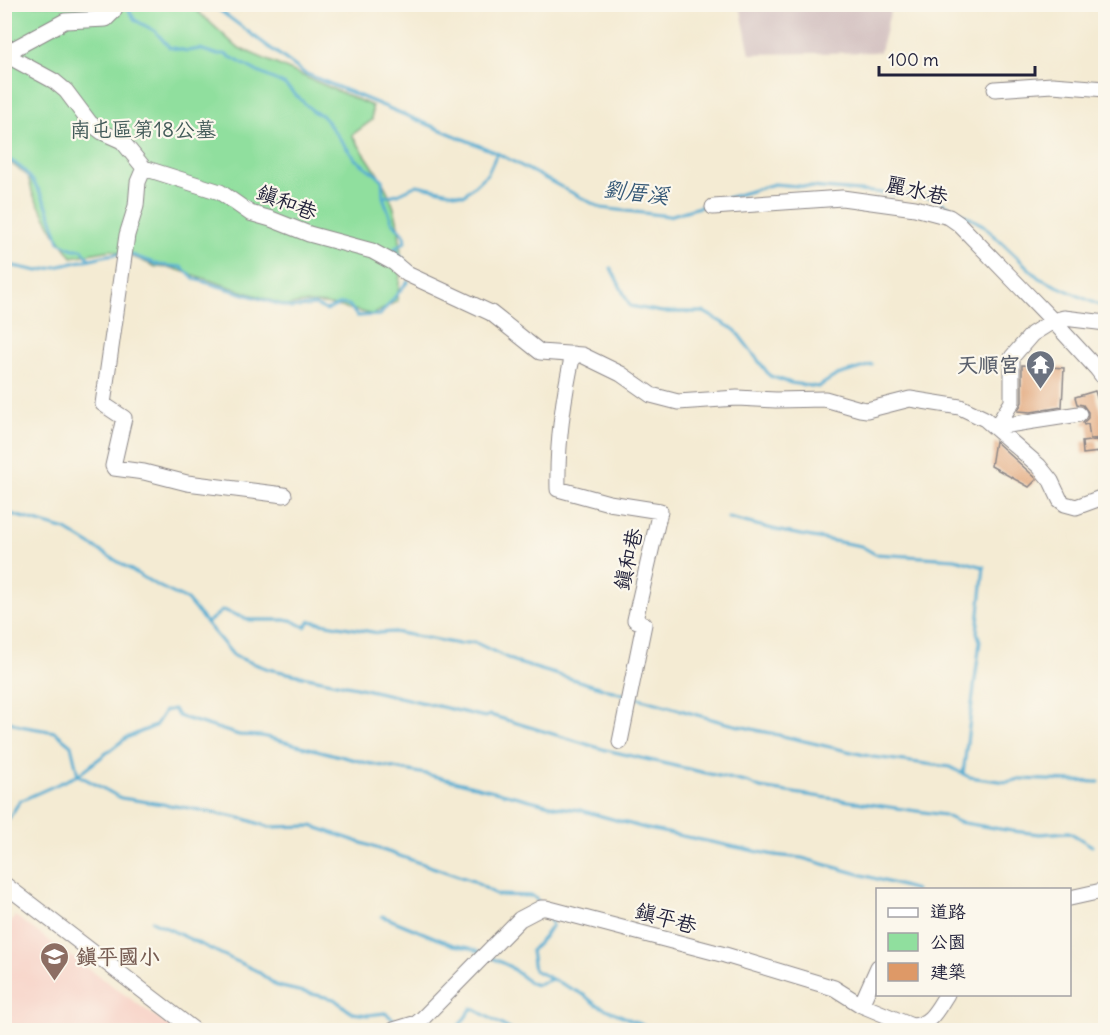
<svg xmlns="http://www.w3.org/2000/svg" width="1110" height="1035" font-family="Delius,'LXGW WenKai TC',sans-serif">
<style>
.built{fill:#f7d1c6}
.industrial{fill:#d2bfbf}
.green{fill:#90df9e;stroke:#59806c;stroke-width:1.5}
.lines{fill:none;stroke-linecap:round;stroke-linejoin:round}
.stream{stroke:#55acd2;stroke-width:3}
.building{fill:#de9967}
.minor-casing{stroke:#8b8687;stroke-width:17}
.minor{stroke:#fff;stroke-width:15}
.labels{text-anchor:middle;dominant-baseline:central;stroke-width:4.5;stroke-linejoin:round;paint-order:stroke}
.park-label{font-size:21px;fill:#435b59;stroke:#fbf7ec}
.street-label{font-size:21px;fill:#22223b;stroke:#fbf7ec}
.worship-label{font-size:21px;font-weight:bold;fill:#5b616d;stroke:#fbf7ec;text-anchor:end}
.education-label{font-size:21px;font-weight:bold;fill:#785e54;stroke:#fbf7ec;text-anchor:start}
.water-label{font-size:22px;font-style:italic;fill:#365977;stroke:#fbf7ec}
</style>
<rect width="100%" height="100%" fill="#fbf7ec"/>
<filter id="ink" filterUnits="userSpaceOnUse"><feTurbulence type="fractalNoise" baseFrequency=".0167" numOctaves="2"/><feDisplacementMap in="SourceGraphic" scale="12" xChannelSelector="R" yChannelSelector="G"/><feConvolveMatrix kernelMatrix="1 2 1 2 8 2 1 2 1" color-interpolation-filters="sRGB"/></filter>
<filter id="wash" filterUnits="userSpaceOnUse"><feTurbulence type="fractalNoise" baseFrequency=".008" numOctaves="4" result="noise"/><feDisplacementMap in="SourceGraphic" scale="24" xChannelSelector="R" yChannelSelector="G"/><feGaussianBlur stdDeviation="1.35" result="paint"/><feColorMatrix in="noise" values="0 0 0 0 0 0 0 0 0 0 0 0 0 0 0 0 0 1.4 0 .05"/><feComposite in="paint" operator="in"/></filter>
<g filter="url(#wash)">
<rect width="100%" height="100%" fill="#f4ebd3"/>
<path class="built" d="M 15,916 L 174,1030 L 5,1030 L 5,932 Z"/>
<path class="industrial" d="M 732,5 L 892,5 L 880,52 L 750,54 L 741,11 Z"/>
<path class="green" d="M 5,5 L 191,5 L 237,47 L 372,106 L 372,120 L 352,135 C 364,154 380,174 389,195 C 404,228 402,266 397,301 L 373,315 C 346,308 316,298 288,306 L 172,268 L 156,267 L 138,259 L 111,250 L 72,257 L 56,235 L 33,195 L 28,176 L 5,159 Z"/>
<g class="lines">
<path class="stream" d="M 123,4 L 128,9 L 135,20 L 155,31 L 169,47 L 187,51 L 200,49 L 215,54 L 225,54 L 258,72 L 284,84 L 314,112 L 322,115 L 355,159 L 382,179 L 383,197 L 398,194 L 417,185 L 464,195 L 488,173 L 497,153
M 211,4 L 304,73 L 497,153 L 601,208 L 669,216 L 709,204
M 4,158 C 36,169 51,212 59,242 L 73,249 L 82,249 L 89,259
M 383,197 L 392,221 L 404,235 L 405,242 L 394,249 L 411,268
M 724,199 L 774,184 L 932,197 L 983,225 L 1039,278 L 1101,306 L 1106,305
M 129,254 L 159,265 L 181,267 L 195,279 L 291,308 L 315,305 L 326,310 L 341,304 L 349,305 L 357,316 L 380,315 L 408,281
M 4,264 L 38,271 L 108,255 L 119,254
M 611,268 L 630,306 L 662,312 L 704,312 L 735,330 L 770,376 L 791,383 L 818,387 L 837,375 L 872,365
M 4,512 L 66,530 L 156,585 L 187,600 L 234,656 L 268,669 L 356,687 L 485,717 L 490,715 L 606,750 L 749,783 L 760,788 L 944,815 L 958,822 L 1012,831 L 1040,834 L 1069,832 L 1092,846
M 728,518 L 785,532 L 861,546 L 875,554 L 955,559 L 984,567 L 977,632 L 980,641 L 963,774
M 207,623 L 223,610 L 249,620 L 291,620 L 305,627 L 310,621 L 378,633 L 394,632 L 459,644 L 474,642 L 518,663 L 626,695
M 635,697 L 722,722 L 873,757 L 950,767 L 969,777 L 1007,782 L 1020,779 L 1099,782
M 4,719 L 20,726 L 55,732 L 71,745 L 78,775 L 121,798 L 189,808 L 245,819 L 269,827 L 312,826 L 473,881 L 497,895 L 533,896 L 541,904
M 4,822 L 9,818 L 20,801 L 78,775 L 126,738 L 155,726 L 165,711 L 174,709 L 178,716 L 239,735 L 262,736 L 367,763 L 426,774 L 558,807 L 580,810 L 648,829 L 774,855 L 802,858 L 916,890
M 548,914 L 552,925 L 544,937 L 531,951 L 534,970 L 584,995 L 595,1004 L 654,1030
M 382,916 L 453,945 L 470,948 L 481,953
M 152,921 L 257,971 L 277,986 L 334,999 L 352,1013 L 368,1015 L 385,1013 L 400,1024
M 490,957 L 509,966 L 529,982 L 536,985 L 552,979
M 456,1030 L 472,1008 L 511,1030
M 690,1030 L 699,1029 L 709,1030"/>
</g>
<g id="blocks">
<path class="building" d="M 1022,365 L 1064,368 L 1062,407 L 1031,412 L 1018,411 L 1022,402 Z
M 1095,391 L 1106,426 L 1106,438 L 1090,439 L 1088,424 L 1084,425 L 1083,423 L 1088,418 L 1088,412 L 1083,405 L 1077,404 L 1075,397 Z
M 1097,440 L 1099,452 L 1083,454 L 1082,442 Z
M 995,441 L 1037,479 L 1029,487 L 991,466 Z"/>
</g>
</g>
<g filter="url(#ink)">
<use href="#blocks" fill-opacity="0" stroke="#8b8687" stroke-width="1.5"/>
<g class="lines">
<defs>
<path id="minor" d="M 8,56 L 54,81 L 66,91 L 90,123 L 102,132 L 122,141 L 144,168 L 220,192 L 250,213 L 271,219 L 309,234 L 372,251 L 394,263 L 407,274 L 491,313 L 540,352 L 582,355 L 621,374 L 651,395 L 678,402 L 737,398 L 776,400 L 825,399 L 860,409 L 867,410 L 910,399 L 960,407 L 985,419 L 1039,466 L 1051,481 L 1060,500 L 1065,504 L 1076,507 L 1106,496
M 4,58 L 17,47 L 65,21 L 106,19 L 113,12 L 117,4
M 995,89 L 1052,85 L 1106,89
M 144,168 L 138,182 L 136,206 L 127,235 L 103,404 L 124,418 L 113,466 L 114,468 L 144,472 L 187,483 L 284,495
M 713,207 L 842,198 L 915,208 L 949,217 L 959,224 L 1053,321 L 1064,318 L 1106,323
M 573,354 C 563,398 557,444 558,489 L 609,503 L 660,511 L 635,620 L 644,624 L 620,742
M 1079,414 L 996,427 L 1012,402 L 1012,357 L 1032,334 L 1053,321 L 1097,369 L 1106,381
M 4,884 L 194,1030
M 1070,898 L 1106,890
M 861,1005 L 878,967
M 394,1030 L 417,1023 L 423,1018 L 520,919 L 541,908 L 546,908 L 725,955 L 834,988 L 861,1005 L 912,1026 C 931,1025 937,1009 947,994"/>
</defs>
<use href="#minor" class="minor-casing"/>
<use href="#minor" class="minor"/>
</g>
</g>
<defs>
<symbol id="temple-pin" viewBox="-11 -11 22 30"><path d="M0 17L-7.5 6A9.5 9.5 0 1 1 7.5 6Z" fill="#6b7280" stroke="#fbf7ec"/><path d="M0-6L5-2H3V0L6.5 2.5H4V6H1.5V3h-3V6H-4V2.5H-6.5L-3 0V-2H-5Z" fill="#fff"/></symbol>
<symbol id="school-pin" viewBox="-11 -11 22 30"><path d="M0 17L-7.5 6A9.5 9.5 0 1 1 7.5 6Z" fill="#8d6e63" stroke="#fbf7ec"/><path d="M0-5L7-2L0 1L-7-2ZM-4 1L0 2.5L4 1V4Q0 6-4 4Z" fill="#fff"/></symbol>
</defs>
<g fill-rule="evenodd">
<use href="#temple-pin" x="1024" y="348" width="33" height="45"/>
<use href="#school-pin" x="38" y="940" width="33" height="45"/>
</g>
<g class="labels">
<g class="park-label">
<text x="143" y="129">南屯區第18公墓</text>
</g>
<g class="street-label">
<text transform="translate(917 190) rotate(13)">麗水巷</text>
<text transform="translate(287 202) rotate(21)">鎮和巷</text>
<text transform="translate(628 559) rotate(-77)">鎮和巷</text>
<text transform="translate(666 918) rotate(15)">鎮平巷</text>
</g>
<g class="worship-label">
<text x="1020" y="364">天順宮</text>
</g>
<g class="education-label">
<text x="76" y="956">鎮平國小</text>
</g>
<g class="water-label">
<text transform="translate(636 192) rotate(7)">劉厝溪</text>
</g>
</g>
<rect width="1110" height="1035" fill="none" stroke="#fbf7ec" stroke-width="24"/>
<rect x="876" y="888" width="195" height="108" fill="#fbf7ec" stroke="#a4a2a5" stroke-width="1.5"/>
<rect x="888" y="908" width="30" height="9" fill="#ffffff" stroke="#a4a2a5" stroke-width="1.5"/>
<text x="930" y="918" font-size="18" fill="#22223b">道路</text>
<rect x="888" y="933" width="30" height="18" fill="#90df9e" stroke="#a4a2a5" stroke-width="1.5"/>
<text x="930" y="948" font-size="18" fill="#22223b">公園</text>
<rect x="888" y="963" width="30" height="18" fill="#de9967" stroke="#a4a2a5" stroke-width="1.5"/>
<text x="930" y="978" font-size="18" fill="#22223b">建築</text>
<path d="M879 66v9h156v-9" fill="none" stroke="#22223b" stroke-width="3"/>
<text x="888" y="66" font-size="18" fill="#22223b" stroke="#fbf7ec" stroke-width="4.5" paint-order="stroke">100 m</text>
</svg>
